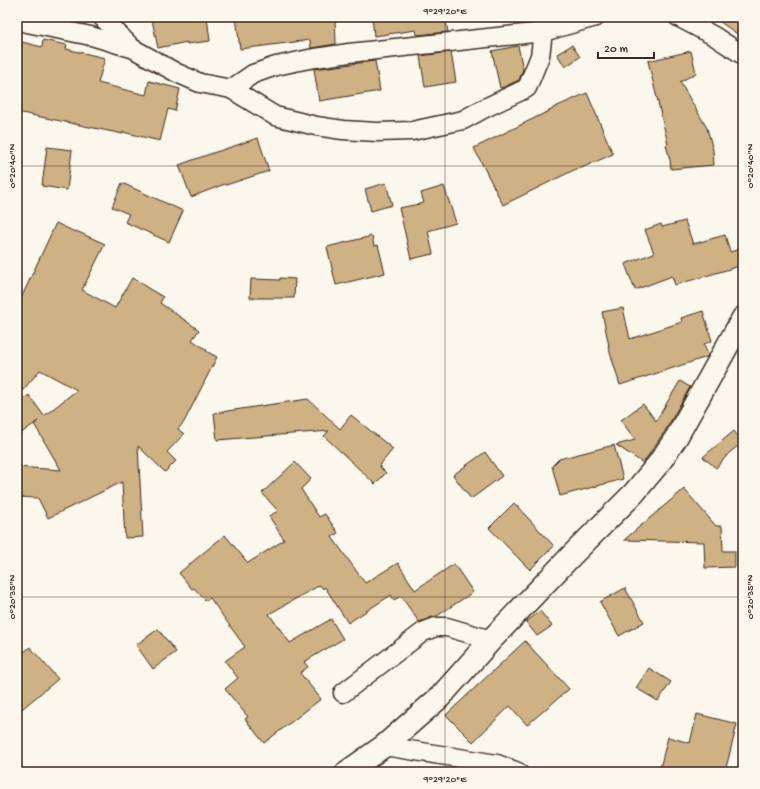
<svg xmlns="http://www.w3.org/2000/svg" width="760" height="789" font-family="'Gochi Hand',sans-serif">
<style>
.building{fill:#cfb284;stroke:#3b2a1e}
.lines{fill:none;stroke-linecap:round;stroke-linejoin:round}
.minor-casing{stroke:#3b2a1e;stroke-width:21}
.tertiary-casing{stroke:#3b2a1e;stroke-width:25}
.minor{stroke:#fbf7ec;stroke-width:18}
.tertiary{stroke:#fbf7ec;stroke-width:22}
.ticks{fill:none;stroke:#3b2a1e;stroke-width:1;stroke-opacity:0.45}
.neatline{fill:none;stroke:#3b2a1e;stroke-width:1.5}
.ticks-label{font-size:10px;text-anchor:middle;fill:#3b2a1e}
</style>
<rect width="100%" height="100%" fill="#fbf7ec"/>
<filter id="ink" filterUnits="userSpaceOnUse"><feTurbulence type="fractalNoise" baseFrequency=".025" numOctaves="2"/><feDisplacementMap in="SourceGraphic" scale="8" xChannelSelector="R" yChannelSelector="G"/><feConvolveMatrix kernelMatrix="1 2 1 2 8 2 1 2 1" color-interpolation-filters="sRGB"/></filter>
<g filter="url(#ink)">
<path class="building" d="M 176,17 L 207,17 L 210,41 L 187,44 L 187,42 L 158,48 L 152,20 Z
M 236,17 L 335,17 L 336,44 L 311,48 L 310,40 L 240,49 Z
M 372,17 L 445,17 L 448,32 L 417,35 L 416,30 L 374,36 Z
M 713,17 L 743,17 L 743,38 Z
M 43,40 L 67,45 L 66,49 L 105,58 L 98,83 L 146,95 L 149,81 L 180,89 L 175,111 L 168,109 L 160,141 L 123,132 L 123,134 L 17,112 L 17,65 L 22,42 L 42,47 Z
M 572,45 L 580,57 L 565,67 L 557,54 Z
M 518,46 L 523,69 L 519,80 L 504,87 L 500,88 L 492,51 Z
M 691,51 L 696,73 L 680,82 L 707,128 L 713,150 L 714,165 L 671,169 L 670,160 L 666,145 L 668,144 L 648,61 Z
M 451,52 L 456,82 L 425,87 L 420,56 Z
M 375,61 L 380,91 L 319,101 L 314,69 Z
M 587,93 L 613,154 L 579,169 L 578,168 L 503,205 L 474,148 L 553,109 L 553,108 Z
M 258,138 L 269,171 L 226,185 L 225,184 L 191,197 L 179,165 L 201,157 Z
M 47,147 L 72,150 L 67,190 L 42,186 Z
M 122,183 L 183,211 L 169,242 L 125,222 L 129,214 L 112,207 Z
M 386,183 L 392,205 L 371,211 L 365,189 Z
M 444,186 L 456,223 L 428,231 L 433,254 L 411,259 L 399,208 L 424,203 L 421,193 Z
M 685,221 L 693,244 L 725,235 L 730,252 L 743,248 L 743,265 L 675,285 L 672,276 L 635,290 L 625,264 L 654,253 L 645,230 L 661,224 L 662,227 Z
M 56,223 L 75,232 L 76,231 L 105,244 L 82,290 L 115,308 L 132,278 L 146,286 L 146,287 L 163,297 L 160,303 L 199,330 L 192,340 L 207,350 L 206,351 L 217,357 L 184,422 L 178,429 L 184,434 L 167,452 L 176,461 L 165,472 L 138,446 L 143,537 L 125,538 L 122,482 L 48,518 L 38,498 L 17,497 L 17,467 L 61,470 L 34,424 L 38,421 L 17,436 L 17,404 L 29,395 L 44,416 L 77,390 L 40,370 L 17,397 L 17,307 Z
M 372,236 L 374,246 L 378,245 L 385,273 L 336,285 L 327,247 Z
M 280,278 L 295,279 L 294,298 L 250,298 L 251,279 L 280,280 Z
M 623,308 L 630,339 L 682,322 L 681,318 L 703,311 L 712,341 L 704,344 L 708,355 L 707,357 L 620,385 L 608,346 L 609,346 L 602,312 Z
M 680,381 L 690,387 L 665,431 L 643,463 L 616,445 L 635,440 L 621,420 L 643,404 L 656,421 Z
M 308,399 L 340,429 L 351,415 L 393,449 L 379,466 L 386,473 L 375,484 L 324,436 L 329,431 L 217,440 L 214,413 Z
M 734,431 L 743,442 L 729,453 L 716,468 L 703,457 Z
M 614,445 L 623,479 L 560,496 L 552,466 L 559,459 Z
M 485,452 L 502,476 L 471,499 L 453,475 Z
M 295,462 L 311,479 L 301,489 L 319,517 L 325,514 L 338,533 L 332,537 L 365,583 L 398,563 L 415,590 L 454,564 L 473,592 L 437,616 L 432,617 L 419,622 L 401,596 L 394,600 L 391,595 L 348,623 L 325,587 L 323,589 L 320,585 L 269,614 L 290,643 L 331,619 L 343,639 L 304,662 L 308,667 L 300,673 L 321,699 L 264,743 L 245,719 L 248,717 L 225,689 L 238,678 L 225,661 L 245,647 L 210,598 L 206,601 L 194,588 L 192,589 L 179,573 L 225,535 L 248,563 L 284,540 L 269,516 L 278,511 L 262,493 Z
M 684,489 L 716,526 L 722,526 L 723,551 L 735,551 L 735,567 L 705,568 L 704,542 L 624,540 Z
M 514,503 L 554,546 L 530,570 L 489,528 Z
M 625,588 L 644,622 L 619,636 L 600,602 Z
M 540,611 L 552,626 L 537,636 L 526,622 Z
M 158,629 L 176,652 L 153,669 L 136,645 Z
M 525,641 L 569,689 L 527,725 L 510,706 L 473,742 L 446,715 Z
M 30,647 L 58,679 L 17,713 L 17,658 Z
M 649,668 L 671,682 L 658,701 L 636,688 Z
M 697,714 L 737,724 L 725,772 L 659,772 L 668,737 L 690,743 Z"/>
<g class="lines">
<defs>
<path id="minor" d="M 102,17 L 132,48 L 177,73 L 200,83 L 231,89 L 275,116 L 316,126 L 343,130 L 377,132 L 412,131 L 463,120 L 485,108 L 527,88 L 540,56 L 543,32
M 678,17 L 714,36 L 743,55
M 17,21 L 91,36 L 131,48
M 231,89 L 253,74 L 276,66 L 309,59 L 349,53 L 543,32 L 596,17
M 343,693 L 423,632 L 436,627 L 447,627 L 491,640
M 384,746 L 497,764 L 518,772"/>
<path id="tertiary" d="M 347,772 L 384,746 L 440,697 L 491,640 L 571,556 L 634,493 L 659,463 L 676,438 L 743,318"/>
</defs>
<use href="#minor" class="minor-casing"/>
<use href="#tertiary" class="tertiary-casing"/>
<use href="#minor" class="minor"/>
<use href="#tertiary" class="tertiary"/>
</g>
</g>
<path class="ticks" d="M 445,17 L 445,772M 17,166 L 743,166M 17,597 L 743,597"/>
<rect width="760" height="789" fill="none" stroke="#fbf7ec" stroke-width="44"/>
<path d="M598 52v6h56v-6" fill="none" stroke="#3b2a1e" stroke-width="2"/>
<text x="604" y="52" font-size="12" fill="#3b2a1e" stroke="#fbf7ec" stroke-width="3" paint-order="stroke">20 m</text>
<rect x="22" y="22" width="716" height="745" class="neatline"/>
<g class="ticks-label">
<text x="445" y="14">9°29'20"E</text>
<text transform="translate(11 166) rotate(-90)" y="4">0°20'40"N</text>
<text transform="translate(749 166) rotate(-90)" y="4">0°20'40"N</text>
<text transform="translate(11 597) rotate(-90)" y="4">0°20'35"N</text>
<text transform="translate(749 597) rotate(-90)" y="4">0°20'35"N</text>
<text x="445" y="782">9°29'20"E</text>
</g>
</svg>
